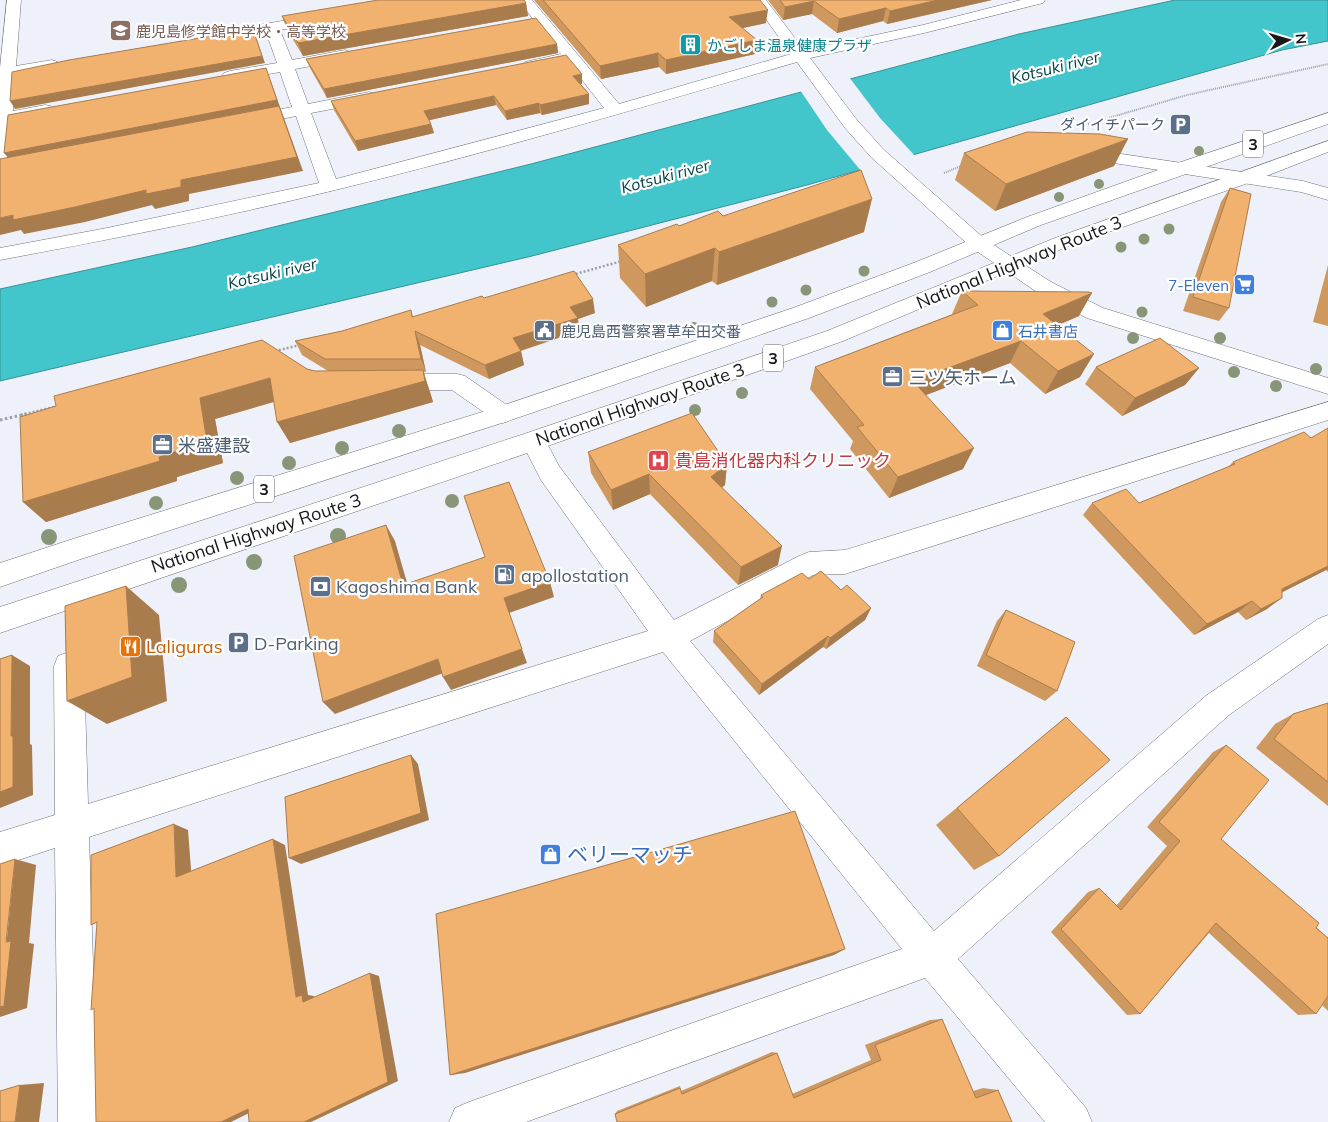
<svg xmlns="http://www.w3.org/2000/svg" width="1328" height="1122" font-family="Mulish,'Noto Sans JP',sans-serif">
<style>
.water{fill:#43c6cb;stroke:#369296}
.pier{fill:#eef1f9}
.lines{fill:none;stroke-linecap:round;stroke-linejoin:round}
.minor-casing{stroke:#6e7177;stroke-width:1}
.highway-casing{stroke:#6e7177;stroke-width:1}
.path-far2{stroke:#9ea0a7;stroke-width:2;stroke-dasharray:1 1;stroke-linecap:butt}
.path-far1{stroke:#9ea0a7;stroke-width:2.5;stroke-dasharray:2 2;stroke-linecap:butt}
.path{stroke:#9ea0a7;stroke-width:3;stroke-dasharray:2.5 2.5;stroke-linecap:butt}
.minor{fill:#fff;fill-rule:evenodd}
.highway{fill:#fff;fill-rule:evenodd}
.tree{fill:#899577}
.wall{fill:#cf985f}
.shaded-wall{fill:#a97c4e}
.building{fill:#f1b16f;stroke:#a97c4e}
.labels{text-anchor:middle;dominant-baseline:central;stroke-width:4.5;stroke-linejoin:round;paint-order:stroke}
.far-education-label{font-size:15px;fill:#785e54;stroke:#fefefe;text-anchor:start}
.far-culture-label{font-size:15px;fill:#0d838f;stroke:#fefefe;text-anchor:start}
.far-service-label{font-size:15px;fill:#4e5e75;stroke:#fefefe;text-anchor:end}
.far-shop-label{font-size:15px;fill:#366cbe;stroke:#fefefe;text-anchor:end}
.far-water-label{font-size:16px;font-style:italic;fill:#064345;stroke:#fefefe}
.shield{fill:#fefefe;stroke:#5c5d5f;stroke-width:1}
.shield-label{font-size:16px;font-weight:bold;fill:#17181b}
.street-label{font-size:18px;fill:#17181b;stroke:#fefefe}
.service-label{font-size:18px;fill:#4e5e75;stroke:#fefefe;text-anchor:start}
.health-label{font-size:18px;fill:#be3a42;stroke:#fefefe;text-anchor:start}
.food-label{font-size:18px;fill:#c56008;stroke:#fefefe;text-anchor:start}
.near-shop-label{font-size:21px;fill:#366cbe;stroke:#fefefe;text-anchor:start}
</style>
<rect width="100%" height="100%" fill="#eef1f9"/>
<path class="water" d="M 1175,0 L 1328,0 L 1328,41 L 1282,50 L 807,185 L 532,256 L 0,381 L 0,289 L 192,247 L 531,164 L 1019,34 Z"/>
<path class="pier" d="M 849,77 L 880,118 L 916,157 L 862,172 L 827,130 L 800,90 Z"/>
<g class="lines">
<defs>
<path id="minor" d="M 7,0 L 21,0 L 16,66 L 52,60 L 58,62 L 60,65 L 58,68 L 52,70 L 15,75 L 13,111 L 45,105 L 51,106 L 53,110 L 51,114 L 12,121 L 9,158 L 6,162 L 0,163 L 0,68 Z
M 518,0 L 532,0 L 619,104 L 791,54 L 752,0 L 766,0 L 804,50 L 923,25 L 1021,0 L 1045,0 L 1043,3 L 924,33 L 810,58 L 857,120 L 883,149 L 986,240 L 1051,282 L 1103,308 L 1328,378 L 1328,394 L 1087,318 L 1037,292 L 972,248 L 871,157 L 845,128 L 797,62 C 643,107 488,153 331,191 C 222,218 111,239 0,260 L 0,248 L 107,228 L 319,183 L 296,116 L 247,126 L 241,125 L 239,121 L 241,117 L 292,107 L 280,72 L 230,81 L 224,79 L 222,76 L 224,73 L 230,71 L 277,63 L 266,32 L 217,40 L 212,39 L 210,36 L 212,33 L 323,14 L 328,15 L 330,18 L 328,21 L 280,30 L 292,60 L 345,50 L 350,52 L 353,55 L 350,58 L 345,60 L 295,69 L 308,104 L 369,92 L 375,94 L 377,97 L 375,100 L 369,102 L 311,113 L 336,179 L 604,108 L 568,62 L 531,70 L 525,68 L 523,65 L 525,62 L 561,54 Z
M 1081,148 L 1303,181 L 1328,188 L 1328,200 L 1301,192 L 1075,157 L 1072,153 L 1075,149 Z
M 388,374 L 457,374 L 465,376 L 511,408 L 515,414 L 511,420 L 503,423 L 495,420 L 452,390 L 388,390 L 380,388 L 376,382 L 380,376 Z
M 1328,402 L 1328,420 L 845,574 L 813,575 L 690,641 L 934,931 L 1207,695 L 1318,619 L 1328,615 L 1328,644 L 1229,715 L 958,959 L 1086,1108 L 1092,1122 L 1045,1122 L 925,978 L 526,1122 L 449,1122 L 455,1108 L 469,1102 L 902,949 L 663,652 L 89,837 L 98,1122 L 58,1122 L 55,848 L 0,866 L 0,832 L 55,815 L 54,666 L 58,656 L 69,652 L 80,656 L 84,666 L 88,804 L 648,631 L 541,480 L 521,441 L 524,434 L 533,432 L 542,434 L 559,466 L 674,620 L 799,556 L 809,552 L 845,550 Z"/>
<path id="highway" d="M 1328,113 L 1328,124 L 1041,225 L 930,272 L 809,318 L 511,420 L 78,560 L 0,587 L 0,563 L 76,538 L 495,408 L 793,308 L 916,262 L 1027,217 L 1172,165 Z
M 1328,141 L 1328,152 L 1251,182 L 1069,246 L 843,341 L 542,448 L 0,633 L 0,607 L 524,434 L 827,331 L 1055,238 Z"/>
</defs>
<use href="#minor" class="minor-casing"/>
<use href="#highway" class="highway-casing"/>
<path class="path-far2" d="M 1088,124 L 1187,95 L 1328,64
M 944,173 L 961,166"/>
<path class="path-far1" d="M 572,275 L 622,261
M 275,351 L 300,345
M 21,415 L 58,406"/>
<path class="path" d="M 0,420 L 26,414"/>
<use href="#minor" class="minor"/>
<use href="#highway" class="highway"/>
</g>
<g class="tree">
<circle cx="1199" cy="151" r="5"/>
<circle cx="1099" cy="184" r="5"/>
<circle cx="1059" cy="197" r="5"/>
<circle cx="1169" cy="229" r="5.5"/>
<circle cx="1144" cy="239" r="5.5"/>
<circle cx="1121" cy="247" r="5.5"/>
<circle cx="864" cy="271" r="5.5"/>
<circle cx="806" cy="290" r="5.5"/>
<circle cx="772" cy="302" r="5.5"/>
<circle cx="1142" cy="312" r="5.5"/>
<circle cx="694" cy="328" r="6"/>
<circle cx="1133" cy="338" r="6"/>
<circle cx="1220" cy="338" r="6"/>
<circle cx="1316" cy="369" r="6"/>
<circle cx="1234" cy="372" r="6"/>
<circle cx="1276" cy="386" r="6"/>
<circle cx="742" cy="393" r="6"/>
<circle cx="695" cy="410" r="6"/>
<circle cx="399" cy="431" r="7"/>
<circle cx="342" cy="448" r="7"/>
<circle cx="289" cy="463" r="7"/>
<circle cx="237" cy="478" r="7"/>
<circle cx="452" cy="501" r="7"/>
<circle cx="156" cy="503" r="7"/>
<circle cx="338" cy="536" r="8"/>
<circle cx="49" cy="537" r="8"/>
<circle cx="254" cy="562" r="8"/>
<circle cx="179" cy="585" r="8"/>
</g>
<path class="wall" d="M 534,0 L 760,0 L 766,23 L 742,28 L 757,40 L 755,54 L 666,74 L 659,67 L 601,79 Z
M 768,0 L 992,0 L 887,24 L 883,21 L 837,33 L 812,14 L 783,20 Z
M 526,3 L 528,16 L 303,56 L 287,30 L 282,16 Z
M 557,44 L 558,53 L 327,98 L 310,68 L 306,59 Z
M 582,74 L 582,84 L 580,84 L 589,94 L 589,104 L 542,115 L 540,113 L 507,120 L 496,105 L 429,120 L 431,124 L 434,133 L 358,151 L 334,110 L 331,101 Z
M 964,153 L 1114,166 L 995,211 L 955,180 Z
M 1230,188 L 1229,308 L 1219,321 L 1183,311 L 1221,202 Z
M 723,216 L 864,232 L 717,285 L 712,281 L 646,307 L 620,278 L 618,245 L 679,226 Z
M 1328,265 L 1328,326 L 1313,322 Z
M 962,291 L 1079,316 L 1057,325 L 1080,377 L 1045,394 L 1010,363 L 926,395 L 963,469 L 889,498 L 850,449 L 853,441 L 810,389 L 815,367 L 953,314 L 952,314 Z
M 484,298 L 595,313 L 578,319 L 579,331 L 521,351 L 524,365 L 489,379 L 420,345 L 426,372 L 423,372 L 430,392 L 433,402 L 290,443 L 274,402 L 215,419 L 223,463 L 177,477 L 177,481 L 46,522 L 23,502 L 307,369 L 315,371 L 328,371 L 302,355 L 295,341 L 342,331 L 411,310 L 413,317 Z
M 1096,367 L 1199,368 L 1185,385 L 1122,416 L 1085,384 Z
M 1328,428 L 1328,572 L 1326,570 L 1282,592 L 1267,609 L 1246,620 L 1238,612 L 1194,635 L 1083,515 L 1092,503 L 1139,503 L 1228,467 L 1233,462 L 1311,438 Z
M 588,452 L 727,464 L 725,485 L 722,487 L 778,565 L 738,585 L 650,494 L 613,510 L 591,473 Z
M 809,579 L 841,590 L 871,608 L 865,620 L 826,649 L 823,647 L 759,695 L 713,642 L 714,631 L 760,599 L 761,595 Z
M 1006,610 L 1057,691 L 1045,701 L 977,666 L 997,621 Z
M 1328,703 L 1328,806 L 1256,748 L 1275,724 L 1293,714 Z
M 1066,717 L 999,856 L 974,870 L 936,825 Z
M 1226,745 L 1221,839 L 1328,938 L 1328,1011 L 1322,1005 L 1316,1014 L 1298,1015 L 1209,933 L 1140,1014 L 1127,1015 L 1051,932 L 1088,892 L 1099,888 L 1116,906 L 1167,846 L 1147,827 L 1213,752 Z
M 942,1019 L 973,1091 L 983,1088 L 998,1090 L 1012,1122 L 615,1114 L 617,1111 L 680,1086 L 681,1091 L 772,1052 L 777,1053 L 792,1094 L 871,1060 L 865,1045 L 930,1020 Z"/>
<path class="shaded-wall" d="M 938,0 L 992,0 L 887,24 L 890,11 Z
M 814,1 L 812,14 L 783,20 L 785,7 Z
M 526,3 L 528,16 L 303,56 L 298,43 Z
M 886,8 L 883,21 L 837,33 L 839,19 Z
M 768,10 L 766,23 L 729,31 L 729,17 Z
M 253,29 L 265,63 L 15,109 L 10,101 Z
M 757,40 L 755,54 L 666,74 L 666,60 Z
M 557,44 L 558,53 L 327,98 L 324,89 Z
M 658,53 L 659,67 L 601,79 L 600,66 Z
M 266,68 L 303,171 L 189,194 L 189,201 L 155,209 L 152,205 L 85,222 L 24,234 L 21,230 L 0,235 L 0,218 L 146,190 L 181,187 L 10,160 L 4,153 Z
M 582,74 L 582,84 L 574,85 L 573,76 Z
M 589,94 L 589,104 L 542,115 L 540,105 Z
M 494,96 L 496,105 L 426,121 L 424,111 Z
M 539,103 L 540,113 L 507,120 L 505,111 Z
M 431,124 L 434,133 L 358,151 L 355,141 Z
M 1128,139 L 1114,166 L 995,211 L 1006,184 Z
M 872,199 L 864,232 L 717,285 L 719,252 Z
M 715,248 L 712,281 L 646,307 L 645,274 Z
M 1092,293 L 1079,316 L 1031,337 L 1043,314 Z
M 593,299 L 595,313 L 578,319 L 579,331 L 516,352 L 513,338 L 570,307 Z
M 415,331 L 420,345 L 426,372 L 421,359 Z
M 1021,341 L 1010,363 L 905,403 L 913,381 Z
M 521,351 L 524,365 L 489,379 L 485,365 Z
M 1094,354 L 1080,377 L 1045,394 L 1058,371 Z
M 1199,368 L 1185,385 L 1122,416 L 1135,398 Z
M 423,370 L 430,392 L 433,402 L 290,443 L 277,422 Z
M 270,378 L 283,399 L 215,419 L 223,463 L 177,477 L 177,481 L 46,522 L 23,502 L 159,457 L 200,398 Z
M 974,448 L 963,469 L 889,498 L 898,477 Z
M 727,464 L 725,485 L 710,498 L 711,477 Z
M 649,474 L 650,494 L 613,510 L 611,490 Z
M 386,525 L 395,541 L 412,600 L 403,585 Z
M 782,546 L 778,565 L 738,585 L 741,567 Z
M 1328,566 L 1328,569 L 1326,570 L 1267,600 L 1282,589 Z
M 550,582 L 554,597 L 509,613 L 527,663 L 451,690 L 443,677 L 504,598 Z
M 126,586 L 159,615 L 167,701 L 107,724 L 67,701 Z
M 1282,598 L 1267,609 L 1246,620 L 1261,609 Z
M 1252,601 L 1238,612 L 1194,635 L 1207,624 Z
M 871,608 L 865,620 L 826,649 L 830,638 Z
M 828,636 L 823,647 L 759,695 L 762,684 Z
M 12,655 L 30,666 L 30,744 L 32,745 L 33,795 L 0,808 L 0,792 L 11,736 Z
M 438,659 L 446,672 L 335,714 L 323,702 Z
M 411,755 L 418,764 L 429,820 L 301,864 L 289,858 Z
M 174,824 L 188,830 L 192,882 L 176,877 Z
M 273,839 L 285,845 L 308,995 L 314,996 L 315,1004 L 303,1002 L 296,997 Z
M 15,859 L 36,865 L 29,943 L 34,944 L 27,1008 L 0,1017 L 0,1007 Z
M 845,949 L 834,955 L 465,1073 L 450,1075 Z
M 370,973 L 379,976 L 398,1081 L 311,1122 L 304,1122 Z
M 44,1083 L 39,1122 L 15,1122 L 20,1085 Z
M 263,1106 L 231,1122 L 221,1122 L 248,1109 Z"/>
<path class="building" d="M 378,0 L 524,0 L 526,3 L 298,43 L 282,16 Z
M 543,0 L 760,0 L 768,10 L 729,17 L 757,40 L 666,60 L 658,53 L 600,66 Z
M 780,0 L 938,0 L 890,11 L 886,8 L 839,19 L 814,1 L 785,7 Z
M 536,18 L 557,44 L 324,89 L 306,59 Z
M 253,29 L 262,56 L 10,101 L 12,72 L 69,60 Z
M 566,55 L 582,74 L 573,76 L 589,94 L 540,105 L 539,103 L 505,111 L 494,96 L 424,111 L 431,124 L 355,141 L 331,101 Z
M 266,68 L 277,100 L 4,153 L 8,115 Z
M 279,106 L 297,157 L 181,180 L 181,187 L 146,194 L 146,190 L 75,207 L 13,220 L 13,215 L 0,218 L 0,159 Z
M 1027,132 L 1100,134 L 1128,139 L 1006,184 L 964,153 Z
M 861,170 L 872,199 L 719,252 L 715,248 L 645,274 L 618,245 L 677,224 L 679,226 L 718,211 L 723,216 Z
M 1230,188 L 1251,194 L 1229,308 L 1193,297 Z
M 574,271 L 593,299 L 570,307 L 578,318 L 513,338 L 521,351 L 485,365 L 415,331 L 421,359 L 325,359 L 295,341 L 342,331 L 411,310 L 412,317 L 482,296 L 484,298 Z
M 962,291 L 1089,292 L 1092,293 L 1043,314 L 1094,354 L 1058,371 L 1021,341 L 913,381 L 974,448 L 898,477 L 857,427 L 864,425 L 815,367 L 978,305 Z
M 1160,338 L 1199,368 L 1135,398 L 1096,367 Z
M 262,340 L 307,369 L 315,371 L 423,370 L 425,381 L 277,422 L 270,378 L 200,398 L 207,442 L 159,457 L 160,461 L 23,502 L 20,417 L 56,406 L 54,396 Z
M 692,413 L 727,464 L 711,477 L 782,546 L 741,567 L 649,474 L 611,490 L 588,452 Z
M 1328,428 L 1328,566 L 1282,589 L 1282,598 L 1261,609 L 1252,601 L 1207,624 L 1092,503 L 1126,489 L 1139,503 L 1235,464 L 1233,462 L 1304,432 L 1311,438 Z
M 509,482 L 550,582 L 504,598 L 522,649 L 443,677 L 438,659 L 323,702 L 294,556 L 386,525 L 403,585 L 485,557 L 464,496 Z
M 821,571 L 841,590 L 847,585 L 871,608 L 830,638 L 828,636 L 762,684 L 714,631 L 763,597 L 761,595 L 802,573 L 809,579 Z
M 126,586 L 132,677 L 67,701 L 65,606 Z
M 1006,610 L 1075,642 L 1057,691 L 986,655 Z
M 12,655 L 11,736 L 13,736 L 13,787 L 0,792 L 0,659 Z
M 1328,703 L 1328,782 L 1274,739 L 1293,714 Z
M 1066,717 L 1110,760 L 999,856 L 957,808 Z
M 1226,745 L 1269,780 L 1221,839 L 1319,923 L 1316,928 L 1328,938 L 1328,996 L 1316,1014 L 1216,923 L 1140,1014 L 1061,929 L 1099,888 L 1121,910 L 1180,841 L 1159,822 Z
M 411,755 L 421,813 L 289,858 L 285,797 Z
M 795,811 L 845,949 L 450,1075 L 436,914 Z
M 174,824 L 176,877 L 273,839 L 296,997 L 302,995 L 303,1002 L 370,973 L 388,1082 L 304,1122 L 249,1122 L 248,1109 L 221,1122 L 96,1122 L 94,1008 L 91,1010 L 97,922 L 91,925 L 91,855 Z
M 15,859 L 6,942 L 11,941 L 4,1006 L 0,1007 L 0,864 Z
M 942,1019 L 976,1098 L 998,1090 L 1012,1122 L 617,1122 L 615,1114 L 680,1088 L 682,1094 L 777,1053 L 794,1098 L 881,1060 L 875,1045 Z
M 20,1085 L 15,1122 L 0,1122 L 0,1091 Z"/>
<defs>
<symbol id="school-square" viewBox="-11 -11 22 22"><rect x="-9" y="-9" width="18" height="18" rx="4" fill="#8d6e63" stroke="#fefefe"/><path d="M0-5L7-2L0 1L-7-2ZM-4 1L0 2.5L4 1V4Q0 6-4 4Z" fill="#fff"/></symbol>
<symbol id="building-square" viewBox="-11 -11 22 22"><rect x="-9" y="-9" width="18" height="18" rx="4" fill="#0f9aa8" stroke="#fefefe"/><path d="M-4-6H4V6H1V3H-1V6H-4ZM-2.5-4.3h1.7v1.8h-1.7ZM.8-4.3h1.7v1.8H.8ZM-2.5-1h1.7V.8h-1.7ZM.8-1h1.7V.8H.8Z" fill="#fff"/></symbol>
<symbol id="parking-square" viewBox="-11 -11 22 22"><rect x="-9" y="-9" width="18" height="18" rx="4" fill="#5c6f8a" stroke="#fefefe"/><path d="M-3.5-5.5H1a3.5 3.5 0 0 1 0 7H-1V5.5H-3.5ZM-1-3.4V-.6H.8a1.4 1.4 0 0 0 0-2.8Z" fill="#fff"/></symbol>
<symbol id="supermarket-square" viewBox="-11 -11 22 22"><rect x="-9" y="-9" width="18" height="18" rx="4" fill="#3f7fe0" stroke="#fefefe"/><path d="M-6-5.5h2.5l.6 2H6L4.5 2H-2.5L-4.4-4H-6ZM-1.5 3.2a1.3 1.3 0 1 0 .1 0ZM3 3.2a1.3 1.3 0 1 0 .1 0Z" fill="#fff"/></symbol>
<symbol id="civic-square" viewBox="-11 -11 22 22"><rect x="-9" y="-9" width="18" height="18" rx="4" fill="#5c6f8a" stroke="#fefefe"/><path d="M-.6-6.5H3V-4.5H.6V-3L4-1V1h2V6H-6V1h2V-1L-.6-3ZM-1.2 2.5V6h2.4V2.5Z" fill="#fff"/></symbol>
<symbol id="shop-square" viewBox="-11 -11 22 22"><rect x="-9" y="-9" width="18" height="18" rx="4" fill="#3f7fe0" stroke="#fefefe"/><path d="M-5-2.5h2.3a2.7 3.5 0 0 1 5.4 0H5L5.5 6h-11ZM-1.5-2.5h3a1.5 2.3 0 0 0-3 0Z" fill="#fff"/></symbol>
<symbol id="office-square" viewBox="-11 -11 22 22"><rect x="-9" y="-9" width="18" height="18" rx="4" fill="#5c6f8a" stroke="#fefefe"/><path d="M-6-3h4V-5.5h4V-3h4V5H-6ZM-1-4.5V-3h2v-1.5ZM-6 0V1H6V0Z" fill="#fff"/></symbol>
<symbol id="hospital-square" viewBox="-11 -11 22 22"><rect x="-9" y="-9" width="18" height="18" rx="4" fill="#e0444e" stroke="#fefefe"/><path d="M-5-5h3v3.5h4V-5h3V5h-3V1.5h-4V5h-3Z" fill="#fff"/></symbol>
<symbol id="fuel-square" viewBox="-11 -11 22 22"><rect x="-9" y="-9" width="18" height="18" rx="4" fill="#5c6f8a" stroke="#fefefe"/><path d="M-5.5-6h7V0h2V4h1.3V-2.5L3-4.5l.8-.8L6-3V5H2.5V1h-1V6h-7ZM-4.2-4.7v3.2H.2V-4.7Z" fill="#fff"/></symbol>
<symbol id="bank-square" viewBox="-11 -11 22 22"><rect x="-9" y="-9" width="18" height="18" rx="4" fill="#5c6f8a" stroke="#fefefe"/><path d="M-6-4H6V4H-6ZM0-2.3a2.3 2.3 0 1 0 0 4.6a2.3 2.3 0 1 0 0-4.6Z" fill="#fff"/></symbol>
<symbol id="restaurant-square" viewBox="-11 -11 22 22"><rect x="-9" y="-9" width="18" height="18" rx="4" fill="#e8710a" stroke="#fefefe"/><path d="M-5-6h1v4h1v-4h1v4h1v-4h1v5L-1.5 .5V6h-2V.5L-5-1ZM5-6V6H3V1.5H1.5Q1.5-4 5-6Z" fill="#fff"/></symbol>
</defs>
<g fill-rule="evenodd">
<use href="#school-square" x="108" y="18" width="25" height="25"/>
<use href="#building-square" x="678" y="32" width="25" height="25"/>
<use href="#parking-square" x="1168" y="112" width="25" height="25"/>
<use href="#supermarket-square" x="1232" y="272" width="25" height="25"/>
<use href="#civic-square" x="532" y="318" width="25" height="25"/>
<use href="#shop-square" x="990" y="318" width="25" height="25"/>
<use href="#office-square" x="880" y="364" width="25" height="25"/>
<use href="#office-square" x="150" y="432" width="25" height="25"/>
<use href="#hospital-square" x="646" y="448" width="25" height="25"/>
<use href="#fuel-square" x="492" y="562" width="25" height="25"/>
<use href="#bank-square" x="308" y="574" width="25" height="25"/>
<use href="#parking-square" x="226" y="630" width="25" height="25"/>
<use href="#restaurant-square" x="118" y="634" width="25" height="25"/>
<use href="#shop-square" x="538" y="842" width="25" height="25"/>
</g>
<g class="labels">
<g class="far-education-label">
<text x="136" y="31">鹿児島修学館中学校・高等学校</text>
</g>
<g class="far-culture-label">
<text x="707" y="45">かごしま温泉健康プラザ</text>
</g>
<g class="far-service-label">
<text x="1165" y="124">ダイイチパーク</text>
<text x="561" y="331" text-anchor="start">鹿児島西警察署草牟田交番</text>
</g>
<g class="far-shop-label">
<text x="1229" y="285">7-Eleven</text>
<text x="1018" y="331" text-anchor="start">石井書店</text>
</g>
<g class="far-water-label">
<text transform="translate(1055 67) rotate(-14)">Kotsuki river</text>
<text transform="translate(665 176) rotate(-15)">Kotsuki river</text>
<text transform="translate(272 273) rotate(-13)">Kotsuki river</text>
</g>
<g class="shield">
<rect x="1243" y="130.5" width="20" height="27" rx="4"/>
<rect x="763" y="344.5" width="20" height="27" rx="4"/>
<rect x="254" y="475.5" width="20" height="27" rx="4"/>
</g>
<g class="shield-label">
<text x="1253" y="144">3</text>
<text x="773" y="358">3</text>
<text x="264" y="489">3</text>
</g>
<g class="street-label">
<text transform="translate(1019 262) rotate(-22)">National Highway Route 3</text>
<text transform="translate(640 404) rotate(-19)">National Highway Route 3</text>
<text transform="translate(256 533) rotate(-18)">National Highway Route 3</text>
</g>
<g class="service-label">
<text x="909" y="377">三ツ矢ホーム</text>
<text x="178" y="445">米盛建設</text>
<text x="521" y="575">apollostation</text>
<text x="336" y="586">Kagoshima Bank</text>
<text x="254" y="643">D-Parking</text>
</g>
<g class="health-label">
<text x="675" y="460">貴島消化器内科クリニック</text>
</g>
<g class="food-label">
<text x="146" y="646">Laliguras</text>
</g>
<g class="near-shop-label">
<text x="567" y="854">ベリーマッチ</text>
</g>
</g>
<g transform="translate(1288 40) rotate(85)" stroke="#fefefe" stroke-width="4" paint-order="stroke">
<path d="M0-4L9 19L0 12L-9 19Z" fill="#17181b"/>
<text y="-8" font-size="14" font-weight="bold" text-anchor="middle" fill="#17181b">N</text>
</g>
</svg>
